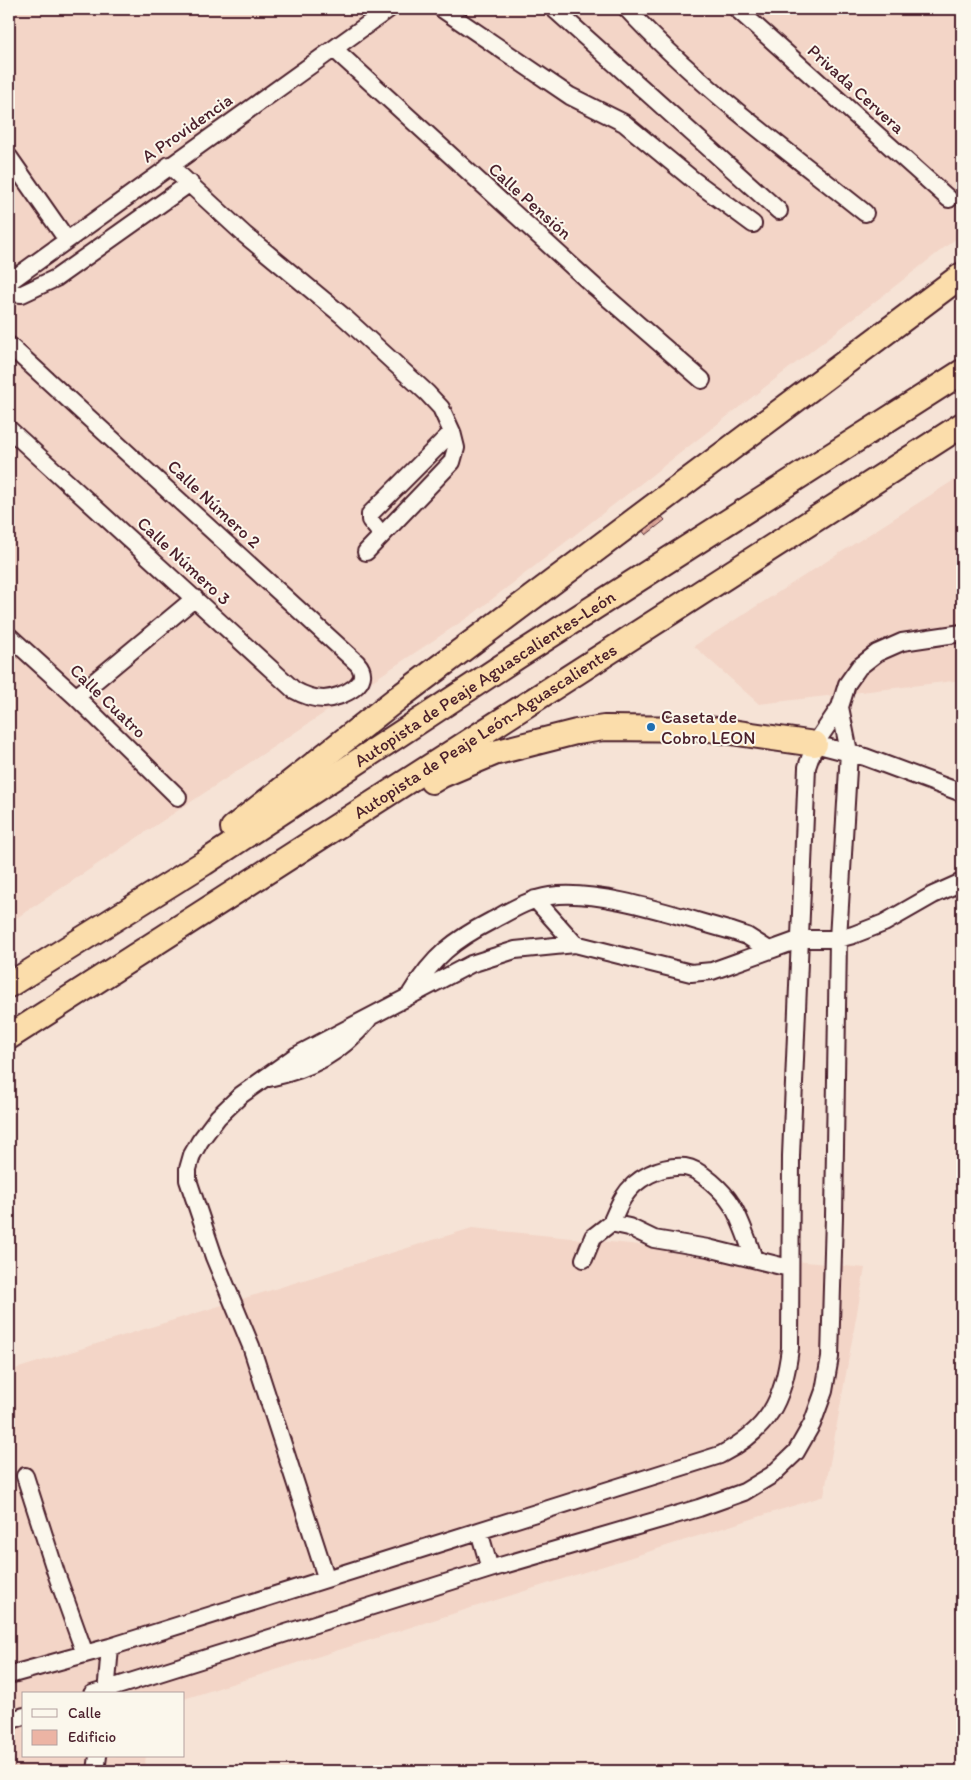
<svg xmlns="http://www.w3.org/2000/svg" width="971" height="1780" font-family="Itim,sans-serif">
<style>
.built{fill:#f3d5c7}
.building{fill:url(#building-cross-hatch);stroke:#4a1f2b}
.lines{fill:none;stroke-linecap:round;stroke-linejoin:round}
.minor-casing{stroke:#4a1f2b;stroke-width:20}
.highway-casing{stroke:#4a1f2b;stroke-width:28}
.minor{stroke:#fbf7ec;stroke-width:16}
.highway{stroke:#fbddab;stroke-width:24}
.poi-dot{fill:#1f6fb2;stroke:#fbf7ec;stroke-width:2}
.labels{text-anchor:middle;dominant-baseline:central;stroke-width:4;stroke-linejoin:round;paint-order:stroke}
.street-label{font-size:18px;fill:#4a1f2b;stroke:#fbf7ec}
.poi-label{font-size:18px;fill:#4a1f2b;stroke:#fbf7ec;text-anchor:start}
</style>
<defs>
<pattern id="building-cross-hatch" width="8" height="8" patternUnits="userSpaceOnUse" patternTransform="scale(1.25)"><rect width="8" height="8" fill="#ecb4a4"/><path d="M0 0l8 8M0 8l8-8" fill="none" stroke="#cc9a8d"/></pattern>
</defs>
<rect width="100%" height="100%" fill="#f6e3d6"/>
<filter id="ink" filterUnits="userSpaceOnUse"><feTurbulence type="fractalNoise" baseFrequency=".02" numOctaves="2"/><feDisplacementMap in="SourceGraphic" scale="10" xChannelSelector="R" yChannelSelector="G"/><feConvolveMatrix kernelMatrix="1 2 1 2 8 2 1 2 1" color-interpolation-filters="sRGB"/></filter>
<g filter="url(#ink)">
<path class="built" d="M 9,9 L 962,9 L 962,234 L 473,614 L 9,923 Z
M 962,475 L 962,680 L 759,704 L 694,646 Z
M 472,1228 L 865,1268 L 824,1496 L 184,1699 L 184,1694 L 24,1694 L 24,1756 L 146,1756 L 144,1771 L 9,1771 L 9,1371 Z"/>
<path class="building" d="M 648,501 L 665,520 L 646,535 L 630,516 Z"/>
<g class="lines">
<defs>
<path id="minor" d="M 442,9 L 570,96 L 624,123 L 692,179 L 753,224
M 554,9 L 779,211
M 627,9 C 698,86 784,148 865,213
M 737,9 L 949,199
M 334,49 L 595,287 L 702,380
M 9,157 L 67,240
M 169,165 L 245,235 L 343,316 L 427,393 L 441,408 L 452,432 L 456,448 L 452,462 L 366,552
M 9,282 L 389,9
M 9,293 L 22,294 L 56,278 L 190,183
M 9,345 L 357,663 C 375,683 341,698 324,699 C 313,699 303,695 294,690 L 9,429
M 382,535 L 370,520 L 370,514 L 452,432
M 9,636 L 76,697 L 178,797
M 76,697 L 195,598
M 815,744 L 865,757 L 962,793
M 535,899 L 575,944
M 411,993 C 433,957 454,940 491,921 C 510,911 529,899 550,896 C 599,888 683,918 732,931 L 747,936 L 769,950
M 269,1078 C 311,1069 340,1054 368,1020
M 611,1223 C 615,1215 618,1206 623,1198 C 635,1178 661,1165 685,1167 C 701,1169 724,1192 732,1205 C 742,1222 748,1241 754,1259
M 584,1259 L 593,1237 L 611,1223 L 629,1227 L 654,1239 L 708,1248 L 789,1268
M 25,1476 L 56,1573 L 85,1654
M 479,1531 L 490,1569
M 326,1577 L 251,1346 L 214,1257 L 188,1180 L 188,1169 L 192,1155 L 200,1141 L 218,1117 L 241,1095 L 297,1055 L 471,964 L 515,950 L 575,944 L 691,973 L 712,971 L 801,939 L 838,939 L 853,935 L 884,923 L 933,895 L 962,882
M 9,1675 L 110,1647 L 720,1455 C 768,1430 784,1401 790,1348 L 791,1156 L 807,767 L 815,744 L 840,707 L 847,684 L 859,667 L 877,653 L 902,642 L 962,633
M 92,1694 L 490,1569 L 699,1508 L 744,1492 L 772,1475 L 796,1452 L 812,1424 L 824,1391 L 830,1357 L 834,1217 L 838,939 L 849,752 L 840,707
M 106,1694 L 110,1647
M 9,1721 L 24,1716
M 96,1771 L 98,1756"/>
<g id="highway">
<path d="M 432,781 L 442,775 L 494,753 L 576,732 L 604,728 L 710,729 L 815,744"/>
<path d="M 233,828 L 398,698 L 962,275"/>
<path id="s1" d="M 9,985 L 204,863 L 518,656 L 962,372"/>
<path id="s2" d="M 9,1037 L 962,425"/>
</g>
</defs>
<use href="#minor" class="minor-casing"/>
<use href="#highway" class="highway-casing"/>
<use href="#minor" class="minor"/>
<use href="#highway" class="highway"/>
</g>
</g>
<circle class="poi-dot" cx="651" cy="727" r="5"/>
<g class="labels">
<g class="street-label">
<text transform="translate(856 89) rotate(42)">Privada Cervera</text>
<text transform="translate(187 128) rotate(-35)">A Providencia</text>
<text transform="translate(530 201) rotate(42)">Calle Pensión</text>
<text transform="translate(214 504) rotate(43)">Calle Número 2</text>
<text transform="translate(184 561) rotate(43)">Calle Número 3</text>
<text stroke="none"><textPath href="#s1" startOffset="566">Autopista de Peaje Aguascalientes-León</textPath></text>
<text transform="translate(108 701) rotate(44)">Calle Cuatro</text>
<text stroke="none"><textPath href="#s2" startOffset="566">Autopista de Peaje León-Aguascalientes</textPath></text>
</g>
<g class="poi-label">
<text x="661" y="717">Caseta de<tspan x="661" dy="21">Cobro LEON</tspan></text>
</g>
</g>
<rect width="971" height="1780" fill="none" stroke="#fbf7ec" stroke-width="30"/>
<rect x="15" y="15" width="941" height="1750" fill="none" stroke="#4a1f2b" stroke-width="2" filter="url(#ink)"/>
<rect x="22" y="1692" width="162" height="65" fill="#fbf7ec" stroke="#b4a19f"/>
<rect x="32" y="1709" width="25" height="8" fill="#fbf7ec" stroke="#b4a19f"/>
<text x="68" y="1718" font-size="15" fill="#4a1f2b">Calle</text>
<rect x="32" y="1730" width="25" height="15" fill="#ecb4a4" stroke="#b4a19f"/>
<text x="68" y="1742" font-size="15" fill="#4a1f2b">Edificio</text>
</svg>
